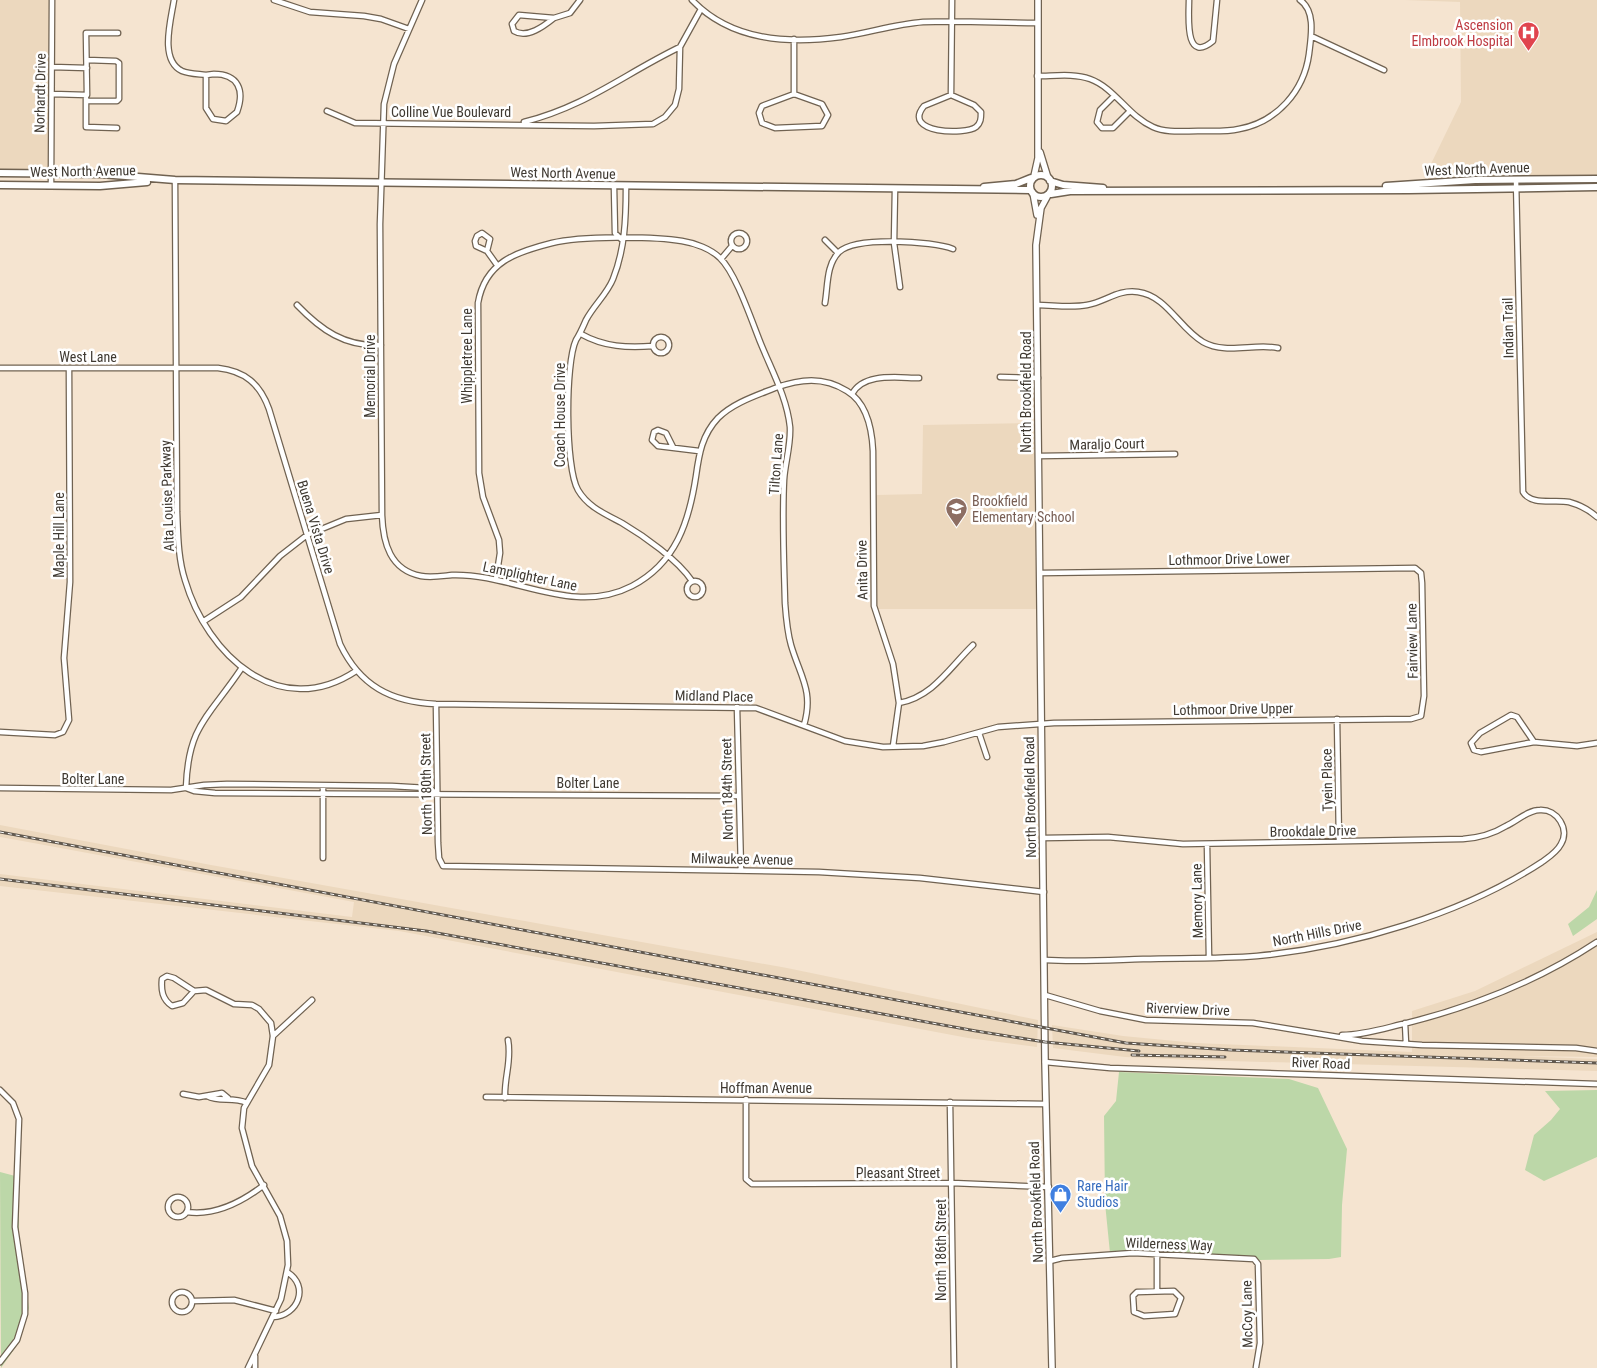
<svg xmlns="http://www.w3.org/2000/svg" width="1597" height="1368" font-family="'Roboto Condensed',sans-serif">
<style>
.built{fill:#ecd8be}
.green{fill:#bcd7a8}
.lines{fill:none;stroke-linecap:round;stroke-linejoin:round}
.minor-casing{stroke:#706251;stroke-width:7}
.tertiary-casing{stroke:#706251;stroke-width:8}
.secondary-casing{stroke:#706251;stroke-width:9}
.minor{stroke:#fff;stroke-width:4.5}
.tertiary{stroke:#fff;stroke-width:5.5}
.secondary{stroke:#fff;stroke-width:6}
.rail-casing{stroke:#61594f;stroke-width:3}
.rail{stroke:#fff;stroke-width:1;stroke-dasharray:4;stroke-linecap:butt}
.labels{text-anchor:middle;dominant-baseline:central;stroke-width:5;stroke-linejoin:round;paint-order:stroke}
.health-label{font-size:14px;fill:#be3a42;stroke:#fff;text-anchor:end}
.street-label{font-size:14px;fill:#3f3931;stroke:#fff}
.education-label{font-size:14px;fill:#785e54;stroke:#fff;text-anchor:start}
.shop-label{font-size:14px;fill:#366cbe;stroke:#fff;text-anchor:start}
</style>
<rect width="100%" height="100%" fill="#f5e4d0"/>
<path class="built" d="M 0,0 L 52,0 L 51,173 L 0,173 Z
M 1405,0 L 1597,0 L 1597,178 L 1436,178 L 1428,170 L 1461,102 L 1460,2 Z
M 1035,423 L 1036,609 L 876,609 L 877,495 L 922,494 L 923,425 Z
M 0,825 L 211,865 L 787,968 L 1038,1020 L 1037,1047 L 968,1038 L 399,931 L 0,886 L 0,874 L 352,917 L 354,902 L 17,840 L 0,837 Z
M 1597,932 L 1597,1057 L 1517,1056 L 1597,1059 L 1597,1071 L 1193,1060 L 1125,1057 L 1053,1048 L 1052,1025 L 1123,1036 L 1196,1043 L 1412,1052 L 1412,1011 L 1475,991 Z"/>
<path class="green" d="M 1597,890 L 1597,919 L 1573,936 L 1568,924 L 1589,907 Z
M 1119,1072 L 1289,1079 L 1318,1088 L 1347,1149 L 1342,1205 L 1341,1257 L 1329,1259 L 1259,1260 L 1249,1257 L 1110,1253 L 1105,1203 L 1104,1116 L 1116,1101 Z
M 1597,1090 L 1597,1157 L 1544,1181 L 1525,1170 L 1534,1135 L 1551,1120 L 1560,1109 L 1545,1091 Z
M 0,1172 L 19,1177 L 19,1239 L 29,1308 L 20,1341 L 1,1368 Z"/>
<g class="lines">
<defs>
<path id="minor" d="M 174,0 C 171,20 159,60 182,71 C 189,74 199,74 206,75
M 274,0 L 310,12 L 364,16 L 381,19 L 409,29
M 422,0 L 394,64 L 384,104 L 380,224 L 382,515 C 383,543 390,570 421,576 C 431,578 442,576 452,575 C 513,573 572,617 632,586 C 676,563 689,522 696,476 C 699,454 702,435 718,418 C 733,403 755,396 775,388 C 800,379 823,376 847,391 C 867,403 872,429 873,451 L 874,606 L 893,664 L 899,703 L 893,746
M 692,0 C 731,41 788,44 841,37 C 869,33 895,24 923,22 C 961,20 999,23 1037,23
M 1189,0 C 1189,15 1184,65 1213,41 L 1217,0
M 519,15 L 554,18 C 544,26 527,39 514,31 L 512,24 Z
M 554,18 L 570,13 L 580,0
M 1311,36 L 1384,70
M 52,67 L 87,68
M 214,74 C 238,74 245,90 237,112 L 226,121 L 213,119 L 206,108 L 206,75 Z
M 1037,76 C 1054,76 1074,73 1090,79 C 1115,88 1128,116 1153,127 C 1166,133 1183,131 1198,131 C 1212,131 1226,132 1239,129 C 1277,122 1304,91 1309,54 C 1311,37 1316,11 1300,0
M 52,94 L 87,95 L 86,33 L 118,33
M 794,94 L 822,104 L 828,115 L 822,126 L 775,128 L 762,123 L 759,113 L 762,106 Z
M 794,94 L 794,39
M 951,95 L 974,105 L 981,112 C 981,118 981,123 976,127 C 966,135 901,134 924,106 Z
M 951,95 L 952,0
M 1114,96 L 1100,110 L 1097,122 L 1102,128 L 1113,128 L 1130,111
M 86,98 L 86,127 L 117,128
M 86,101 L 117,101 L 119,99 L 119,63 L 116,61 L 87,60
M 327,111 L 355,123 L 594,126 L 653,124 L 665,117 L 675,105 L 679,89 L 680,47 L 701,9
M 524,122 C 587,106 624,74 680,47
M 175,180 L 177,512 C 178,535 178,558 185,580 C 207,655 279,722 356,671
M 1516,180 L 1523,492 C 1531,506 1555,499 1569,502 C 1580,505 1588,509 1597,517
M 51,185 L 52,0
M 614,187 L 615,233 L 621,239
M 626,187 C 626,218 625,249 613,279 C 607,294 594,305 586,320 C 583,327 580,334 576,340 C 565,363 565,468 578,490 C 588,507 605,514 622,523 C 644,536 678,560 692,581
M 895,189 L 894,243 L 900,287
M731 241a8 8 0 1 1 16 0a8 8 0 1 1-16 0Z
M 825,240 L 838,253
M 487,251 L 490,239 L 482,233 L 477,236 L 475,241 L 476,246 L 487,251 L 497,265
M 721,259 L 732,246
M 825,303 C 828,286 826,265 839,252 C 856,236 932,241 953,249
M 297,305 C 321,330 345,347 381,345
M 1037,305 C 1053,305 1071,308 1087,305 C 1105,302 1118,289 1138,292 C 1167,296 1179,328 1203,342 C 1226,355 1254,343 1278,348
M 581,334 C 604,347 628,348 653,346
M653 345a8 8 0 1 1 16 0a8 8 0 1 1-16 0Z
M 0,368 L 218,368 C 245,371 260,384 269,409 L 340,644 C 360,686 391,702 436,704 L 756,708 L 845,741 L 883,747 L 923,746 L 944,742 L 998,727 L 1054,723 L 1411,719 L 1421,716 L 1424,696 L 1422,583 L 1421,573 L 1415,568 L 1040,573
M 1000,377 L 1038,378
M 852,394 C 864,372 898,378 919,378
M 673,447 L 666,433 L 658,430 L 654,432 L 652,440 L 658,446 L 699,451
M 1039,456 L 1175,454
M 496,579 L 500,553 L 499,540 L 483,497 L 479,473 L 478,303 C 485,262 516,252 552,243 C 580,236 653,236 682,241 C 695,243 711,249 720,258 C 736,273 752,322 761,344 C 772,371 787,398 790,427 C 791,445 785,463 784,480 C 782,521 784,562 785,603 C 786,617 787,631 791,645 C 800,676 814,691 804,725
M687 589a8 8 0 1 1 16 0a8 8 0 1 1-16 0Z
M 204,621 L 241,597 L 280,556 L 307,535 L 346,519 L 382,515
M 899,703 C 933,697 950,667 973,645
M 436,704 L 438,843 L 439,858 L 443,866 L 819,872 L 920,878 L 1044,892
M 737,707 L 741,870
M 1511,715 L 1517,717 L 1534,742 L 1481,752 L 1474,750 L 1471,743 L 1480,733 Z
M 1337,719 L 1339,841
M 0,732 L 55,735 L 63,732 L 69,720 L 64,658 L 70,582 L 69,368
M 979,733 L 987,757
M 1534,742 L 1577,746 L 1597,743
M 0,788 L 171,790 L 204,785 L 227,784 L 392,786 L 427,788 L 437,793
M 186,788 L 194,791 L 215,793 L 739,796
M 186,788 C 188,725 209,717 241,669
M 1043,838 L 1108,837 L 1183,844 L 1463,839 C 1478,838 1493,834 1506,826 C 1517,821 1528,810 1540,810 C 1557,809 1570,829 1561,844 C 1557,852 1549,857 1542,862 C 1463,914 1351,947 1257,956 C 1219,959 1181,958 1143,959 C 1110,960 1078,962 1045,960
M 1207,844 L 1209,958
M 323,858 L 323,786
M 194,991 L 174,978 L 167,976 L 162,979 C 161,990 162,999 172,1006 L 183,1003 L 194,991 L 206,990 L 234,1004 L 252,1005 L 259,1009 L 271,1023 L 273,1036 L 269,1065 L 244,1108 L 242,1128 L 252,1166 L 280,1216 L 287,1241 L 288,1265 L 281,1299 L 248,1368
M 1045,995 L 1100,1011 L 1146,1020 L 1253,1023 L 1362,1041 L 1422,1045 L 1576,1048 L 1597,1051
M 1405,1023 L 1406,1044
M 1342,1035 C 1364,1035 1385,1028 1407,1023 C 1475,1006 1538,981 1597,942
M 273,1036 L 312,1000
M 1045,1062 L 1110,1068 L 1597,1084
M 0,1090 L 13,1103 L 19,1119 L 15,1227 L 25,1293 L 25,1314 L 17,1340 L 0,1362
M 183,1094 L 199,1097 L 222,1093 L 228,1098
M 207,1096 C 220,1103 232,1096 247,1103
M 486,1097 L 1046,1104
M 505,1098 C 504,1077 512,1061 508,1040
M 746,1099 L 746,1179 L 752,1184 L 952,1183 L 1049,1187
M 950,1102 L 954,1368
M168 1207a10 10 0 1 1 20 0a10 10 0 1 1-20 0Z
M 187,1212 C 215,1216 242,1202 264,1185
M 1157,1253 L 1157,1291
M 1050,1261 L 1062,1258 L 1133,1253 L 1254,1259 L 1258,1264 L 1260,1343 L 1256,1367
M 1174,1291 L 1181,1298 L 1175,1314 L 1144,1316 L 1134,1312 L 1133,1296 L 1137,1292 Z
M172 1302a10 10 0 1 1 20 0a10 10 0 1 1-20 0Z
M 193,1301 L 234,1300 L 276,1311
M 273,1317 C 298,1316 310,1286 287,1272
M 255,1368 L 255,1356"/>
<path id="tertiary" d="M 1040,152 L 1048,178
M 1034,176 L 1038,158 L 1038,0
M 1033,193 L 1037,215
M 1047,197 L 1041,208 L 1036,245 L 1045,1062 L 1052,1368"/>
<path id="secondary" d="M 0,173 L 101,174 L 175,180 L 1030,190
M1030 186a11 11 0 1 1 22 0a11 11 0 1 1-22 0Z
M 1050,181 L 1063,185 L 1103,188
M 0,185 L 100,186 L 147,182
M 1386,186 L 1475,180 L 1597,179
M 984,187 L 1016,184 L 1031,178
M 1051,194 L 1070,191 L 1409,190 L 1597,187"/>
</defs>
<use href="#minor" class="minor-casing"/>
<use href="#tertiary" class="tertiary-casing"/>
<use href="#secondary" class="secondary-casing"/>
<use href="#minor" class="minor"/>
<use href="#tertiary" class="tertiary"/>
<use href="#secondary" class="secondary"/>
<defs>
<path id="rail" d="M 0,832 L 1126,1043 L 1231,1050 L 1597,1063
M 0,879 L 426,931 L 976,1031 L 1045,1042 L 1139,1051
M 1132,1055 L 1225,1057"/>
</defs>
<use href="#rail" class="rail-casing"/>
<use href="#rail" class="rail"/>
</g>
<defs>
<symbol id="hospital-pin" viewBox="-11 -11 22 30"><path d="M0 17L-7.5 6A9.5 9.5 0 1 1 7.5 6Z" fill="#e0444e" stroke="#fff"/><path d="M-5-5h3v3.5h4V-5h3V5h-3V1.5h-4V5h-3Z" fill="#fff"/></symbol>
<symbol id="school-pin" viewBox="-11 -11 22 30"><path d="M0 17L-7.5 6A9.5 9.5 0 1 1 7.5 6Z" fill="#8d6e63" stroke="#fff"/><path d="M0-5L7-2L0 1L-7-2ZM-4 1L0 2.5L4 1V4Q0 6-4 4Z" fill="#fff"/></symbol>
<symbol id="shop-pin" viewBox="-11 -11 22 30"><path d="M0 17L-7.5 6A9.5 9.5 0 1 1 7.5 6Z" fill="#3f7fe0" stroke="#fff"/><path d="M-5-2.5h2.3a2.7 3.5 0 0 1 5.4 0H5L5.5 6h-11ZM-1.5-2.5h3a1.5 2.3 0 0 0-3 0Z" fill="#fff"/></symbol>
</defs>
<g fill-rule="evenodd">
<use href="#hospital-pin" x="1516" y="20" width="25" height="34"/>
<use href="#school-pin" x="944" y="496" width="25" height="34"/>
<use href="#shop-pin" x="1048" y="1182" width="25" height="34"/>
</g>
<g class="labels">
<g class="health-label">
<text x="1513" y="25">Ascension<tspan x="1513" dy="16">Elmbrook Hospital</tspan></text>
</g>
<g class="street-label">
<text transform="translate(40 93) rotate(-89)">Norhardt Drive</text>
<text x="451" y="112">Colline Vue Boulevard</text>
<text transform="translate(1477 169) rotate(-2)">West North Avenue</text>
<text transform="translate(83 171) rotate(-1)">West North Avenue</text>
<text transform="translate(563 173) rotate(1)">West North Avenue</text>
<text transform="translate(1508 328) rotate(-91)">Indian Trail</text>
<text transform="translate(467 356) rotate(-90)">Whippletree Lane</text>
<text x="88" y="357">West Lane</text>
<text transform="translate(370 376) rotate(-90)">Memorial Drive</text>
<text transform="translate(1026 392) rotate(-90)">North Brookfield Road</text>
<text transform="translate(560 415) rotate(-90)">Coach House Drive</text>
<text transform="translate(1107 444) rotate(-1)">Maraljo Court</text>
<text transform="translate(776 464) rotate(-86)">Tilton Lane</text>
<text transform="translate(167 496) rotate(-92)">Alta Louise Parkway</text>
<text transform="translate(316 527) rotate(73)">Buena Vista Drive</text>
<text transform="translate(59 535) rotate(-90)">Maple Hill Lane</text>
<text transform="translate(1229 559) rotate(-1)">Lothmoor Drive Lower</text>
<text transform="translate(862 570) rotate(-91)">Anita Drive</text>
<text transform="translate(530 576) rotate(12)">Lamplighter Lane</text>
<text transform="translate(1412 641) rotate(-91)">Fairview Lane</text>
<text transform="translate(714 696) rotate(1)">Midland Place</text>
<text transform="translate(1233 709) rotate(-1)">Lothmoor Drive Upper</text>
<text x="93" y="779">Bolter Lane</text>
<text transform="translate(1327 780) rotate(-91)">Tyein Place</text>
<text x="588" y="783">Bolter Lane</text>
<text transform="translate(426 784) rotate(-91)">North 180th Street</text>
<text transform="translate(727 789) rotate(-91)">North 184th Street</text>
<text transform="translate(1030 797) rotate(-91)">North Brookfield Road</text>
<text transform="translate(1313 831) rotate(-1)">Brookdale Drive</text>
<text transform="translate(742 859) rotate(1)">Milwaukee Avenue</text>
<text transform="translate(1197 901) rotate(-91)">Memory Lane</text>
<text transform="translate(1317 933) rotate(-11)">North Hills Drive</text>
<text transform="translate(1188 1009) rotate(2)">Riverview Drive</text>
<text transform="translate(1321 1063) rotate(2)">River Road</text>
<text x="766" y="1088">Hoffman Avenue</text>
<text x="898" y="1173">Pleasant Street</text>
<text transform="translate(1036 1202) rotate(-92)">North Brookfield Road</text>
<text transform="translate(1169 1244) rotate(2)">Wilderness Way</text>
<text transform="translate(941 1250) rotate(-90)">North 186th Street</text>
<text transform="translate(1247 1314) rotate(-91)">McCoy Lane</text>
</g>
<g class="education-label">
<text x="972" y="501">Brookfield<tspan x="972" dy="16">Elementary School</tspan></text>
</g>
<g class="shop-label">
<text x="1077" y="1186">Rare Hair<tspan x="1077" dy="16">Studios</tspan></text>
</g>
</g>
</svg>
